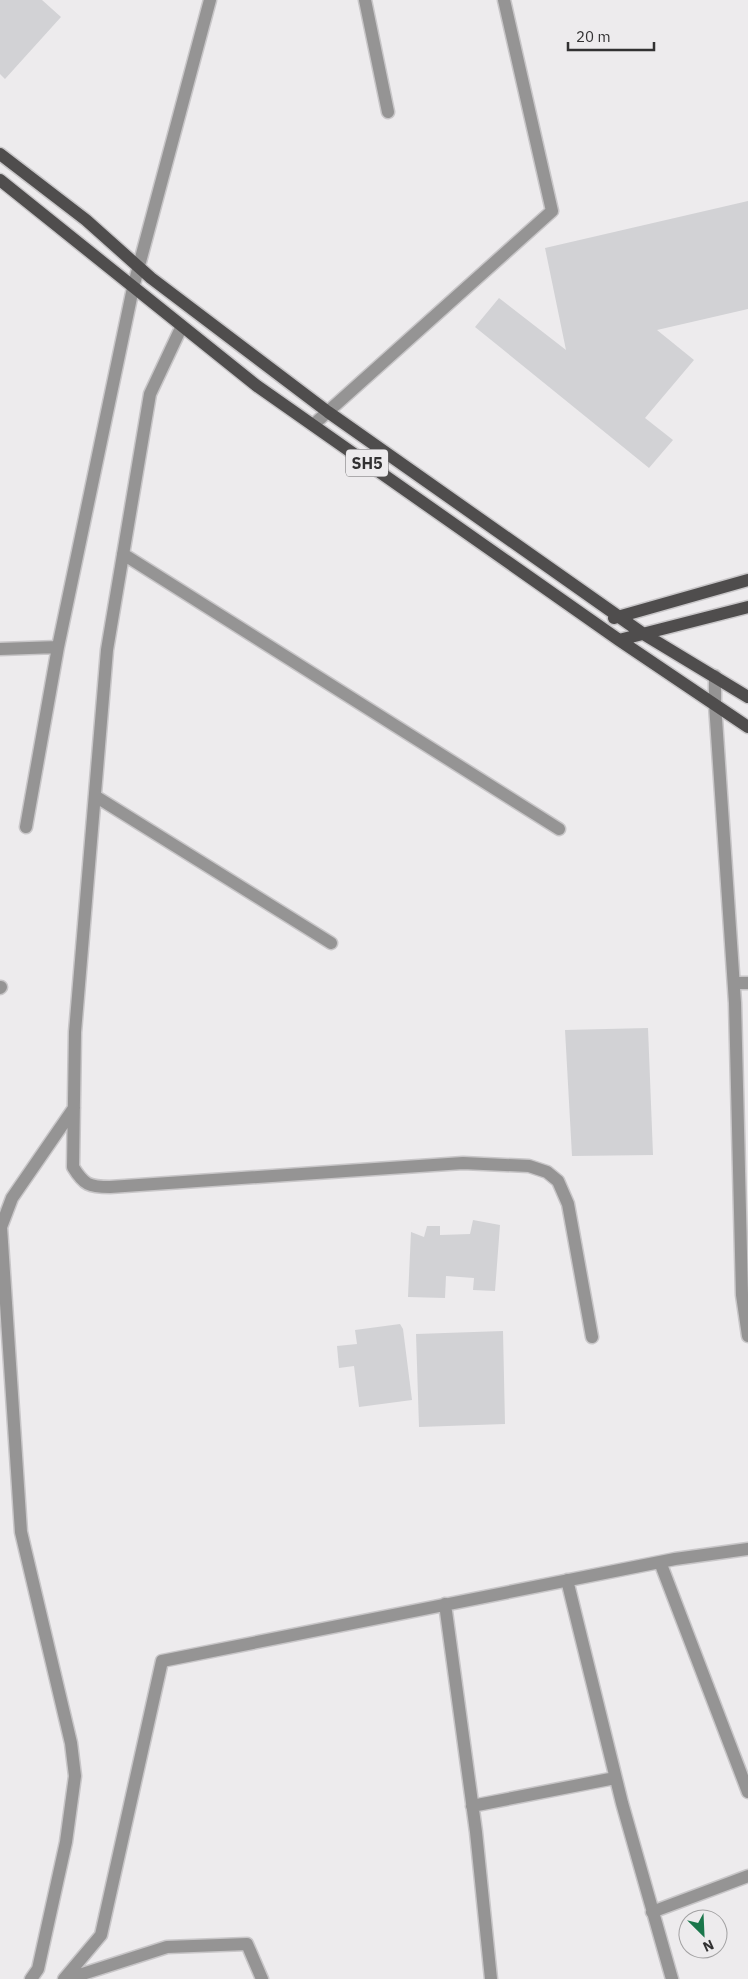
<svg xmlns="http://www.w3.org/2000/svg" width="748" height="1979" font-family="'IBM Plex Sans',sans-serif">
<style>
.building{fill:#d2d2d5}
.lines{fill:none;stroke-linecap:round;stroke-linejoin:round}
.minor-casing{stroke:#c8c6c8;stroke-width:15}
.major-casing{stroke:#c8c6c8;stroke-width:15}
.minor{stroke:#959494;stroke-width:12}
.major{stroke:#4f4d4d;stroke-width:12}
.labels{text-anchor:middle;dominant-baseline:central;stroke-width:5;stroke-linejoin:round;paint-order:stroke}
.shield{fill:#edebed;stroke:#6a696a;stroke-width:1}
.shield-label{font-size:16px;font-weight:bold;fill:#323132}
</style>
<rect width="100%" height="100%" fill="#edebed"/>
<path class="building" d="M 0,0 L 42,0 L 61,17 L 5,79 L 0,74 Z
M 748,201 L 748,309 L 657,330 L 694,360 L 645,418 L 673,440 L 649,468 L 475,327 L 499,298 L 566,350 L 545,248 Z
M 648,1028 L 653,1155 L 572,1156 L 565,1030 Z
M 473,1220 L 500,1225 L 495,1291 L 473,1290 L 474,1278 L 446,1276 L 445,1298 L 408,1297 L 411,1232 L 424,1237 L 427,1226 L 440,1226 L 440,1235 L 470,1234 Z
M 400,1324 L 403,1329 L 412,1400 L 359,1407 L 354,1366 L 339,1368 L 337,1346 L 357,1344 L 355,1330 Z
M 503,1331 L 505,1424 L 419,1427 L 416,1334 Z"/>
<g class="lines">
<defs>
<path id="minor" d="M 365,0 L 388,112
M 181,328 L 150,394 L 107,650 L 75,1032 L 73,1167 C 84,1185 89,1187 110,1187 L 463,1163 L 529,1166 L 547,1172 L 558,1181 L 568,1204 L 592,1337
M 313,425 L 552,211 L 504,0
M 123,554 L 559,829
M 0,649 L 58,647
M 715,676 L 715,704 L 735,1003 L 742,1295 L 748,1336
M 95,796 L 331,943
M 26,827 L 58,647 L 133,288 L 210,0
M 734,983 L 748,983
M 0,988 L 1,987
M 660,1562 L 748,1792
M 567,1580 L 622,1803 L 672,1979
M 445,1604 L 476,1832 L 491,1979
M 472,1806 L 615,1778
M 652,1912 L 748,1876
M 31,1979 L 38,1969 L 66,1842 L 75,1776 L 71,1743 L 21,1532 L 1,1227 L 12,1198 L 74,1108
M 64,1979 L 101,1935 L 162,1661 L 675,1559 L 748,1549
M 67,1979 L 167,1947 L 247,1944 L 262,1979"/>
<path id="major" d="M 0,154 L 86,220 L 151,278 L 328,412 L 642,633 L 748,697
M 0,180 L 257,386 L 619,640 L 748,727
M 614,618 L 748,580
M 619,640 L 748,607"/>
</defs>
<use href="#minor" class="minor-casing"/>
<use href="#major" class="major-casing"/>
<use href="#minor" class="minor"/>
<use href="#major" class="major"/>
</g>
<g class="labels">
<rect class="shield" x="346" y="449.5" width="42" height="27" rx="4"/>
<g class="shield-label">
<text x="367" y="463">SH5</text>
</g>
</g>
<g transform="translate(703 1934) rotate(156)"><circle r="24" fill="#edebed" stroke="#a2a1a2"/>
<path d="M0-4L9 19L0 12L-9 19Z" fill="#1a764b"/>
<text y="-8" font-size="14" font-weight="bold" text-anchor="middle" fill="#323132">N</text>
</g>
<path d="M568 42v8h86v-8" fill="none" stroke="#323132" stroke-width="2.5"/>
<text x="576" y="42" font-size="15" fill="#323132" stroke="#edebed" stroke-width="4" paint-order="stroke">20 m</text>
</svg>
